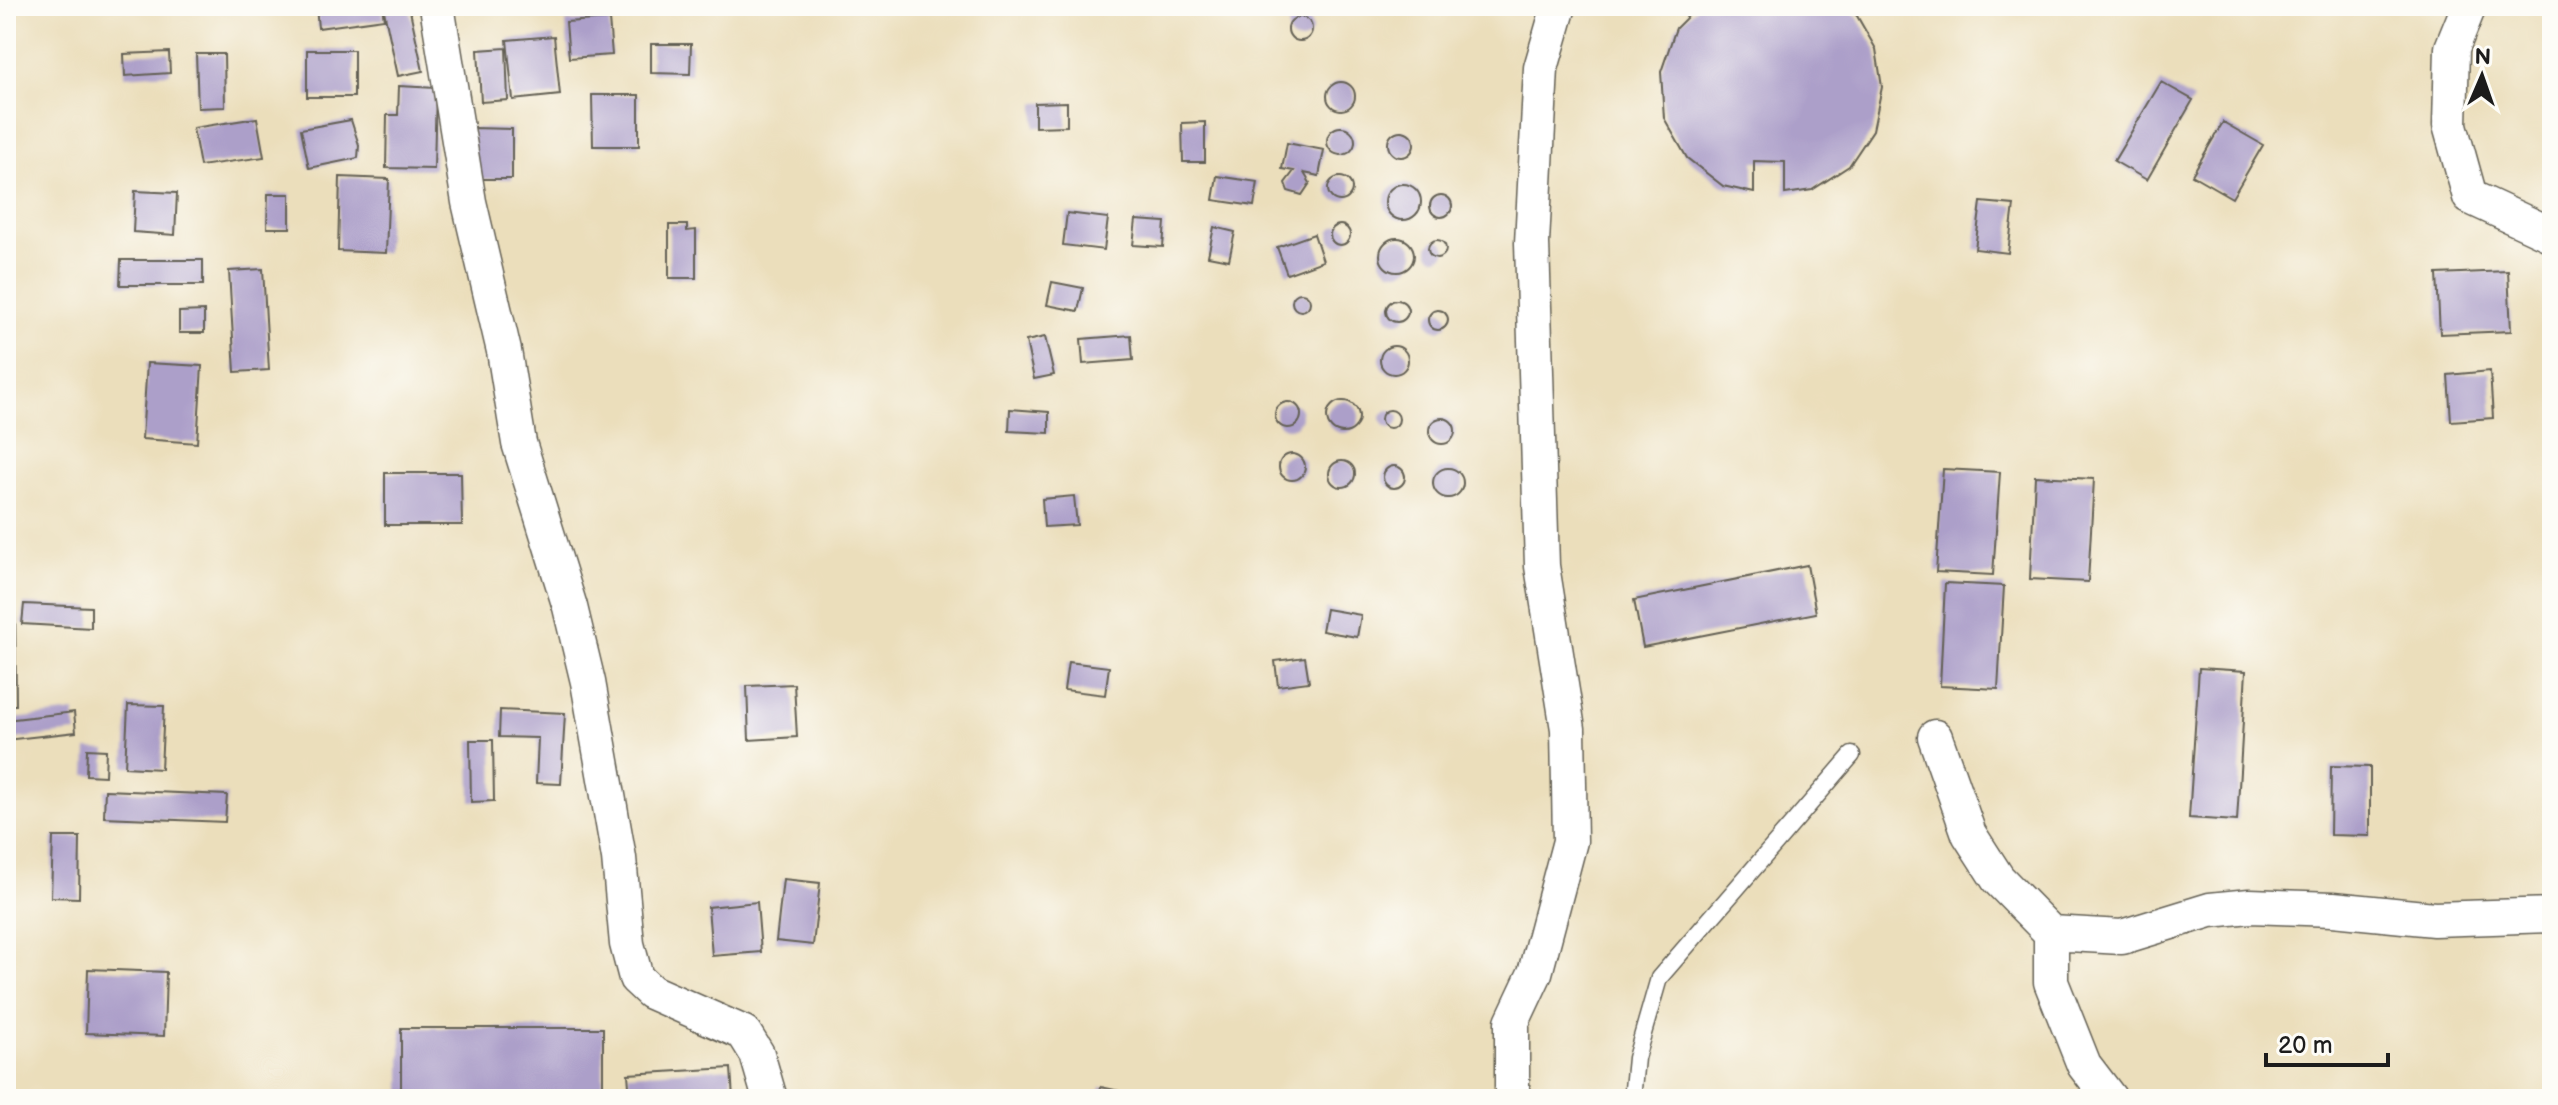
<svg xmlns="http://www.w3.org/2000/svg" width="2558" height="1105" font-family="'Balsamiq Sans',sans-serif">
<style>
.building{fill:#ac9fc9}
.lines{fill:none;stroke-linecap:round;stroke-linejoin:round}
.lane-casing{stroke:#646054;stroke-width:19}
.street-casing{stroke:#646054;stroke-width:37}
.lane{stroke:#fff;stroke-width:16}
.street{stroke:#fff;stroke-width:34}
</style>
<rect width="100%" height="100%" fill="#fdfcf7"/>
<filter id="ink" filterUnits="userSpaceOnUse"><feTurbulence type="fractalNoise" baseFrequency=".0125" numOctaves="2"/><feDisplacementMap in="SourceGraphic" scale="16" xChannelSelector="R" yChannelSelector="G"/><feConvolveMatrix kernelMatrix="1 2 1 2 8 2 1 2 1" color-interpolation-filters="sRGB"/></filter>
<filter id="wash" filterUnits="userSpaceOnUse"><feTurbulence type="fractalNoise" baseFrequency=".006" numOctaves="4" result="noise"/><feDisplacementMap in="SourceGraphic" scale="32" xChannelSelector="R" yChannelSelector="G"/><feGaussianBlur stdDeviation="1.8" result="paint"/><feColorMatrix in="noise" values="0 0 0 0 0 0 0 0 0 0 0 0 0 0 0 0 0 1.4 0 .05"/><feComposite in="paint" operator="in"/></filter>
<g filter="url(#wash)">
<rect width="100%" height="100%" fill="#ebdebb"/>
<g id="blocks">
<path class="building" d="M 316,6 L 382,6 L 384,19 L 318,28 Z
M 383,6 L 409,6 L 423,71 L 398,76 Z
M 1698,6 L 1846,6 L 1857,16 L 1876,49 L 1882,87 L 1873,130 L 1849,166 L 1812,190 L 1785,194 L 1785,162 L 1754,161 L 1754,193 L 1723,186 L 1687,158 L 1664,118 L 1661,72 L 1676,28 Z
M1288 29a12 12 0 1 1 24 0a12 12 0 1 1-24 0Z
M 609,19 L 612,55 L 569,58 L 566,22 Z
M 554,36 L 560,95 L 513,100 L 507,40 Z
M 651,44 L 691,44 L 690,74 L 651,73 Z
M 506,48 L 508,100 L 481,102 L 478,50 Z
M 307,50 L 354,50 L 354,97 L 307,97 Z
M 169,52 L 170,73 L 125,76 L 124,54 Z
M 196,54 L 224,54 L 225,107 L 198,108 Z
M 2161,82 L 2193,100 L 2147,180 L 2114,161 Z
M1327 96a14 14 0 1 1 28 0a14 14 0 1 1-28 0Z
M 399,86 L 436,88 L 434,169 L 386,168 L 387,115 L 398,115 Z
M 592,95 L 639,95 L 639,146 L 593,146 Z
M 1067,102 L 1067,126 L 1035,127 L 1035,103 Z
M 257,118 L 264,157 L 200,166 L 193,128 Z
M 351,120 L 359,145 L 358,158 L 309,168 L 301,129 Z
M 1205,122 L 1205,162 L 1183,162 L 1182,123 Z
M 2223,122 L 2263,145 L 2232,198 L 2192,175 Z
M1327 141a14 14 0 1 1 28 0a14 14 0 1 1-28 0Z
M 472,128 L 512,129 L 512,179 L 471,179 Z
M1388 144a13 13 0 1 1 26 0a13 13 0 1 1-26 0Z
M 1287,143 L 1324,150 L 1319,176 L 1304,173 L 1310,183 L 1302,195 L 1288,191 L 1285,183 L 1294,171 L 1282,169 Z
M 1217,176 L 1258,182 L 1254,206 L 1213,200 Z
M 340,177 L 389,179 L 386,253 L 338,251 Z
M1328 189a12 12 0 1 1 24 0a12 12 0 1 1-24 0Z
M1385 202a18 18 0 1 1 36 0a18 18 0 1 1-36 0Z
M 135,191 L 177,193 L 175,235 L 133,232 Z
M 268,194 L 290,194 L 290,228 L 267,228 Z
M1430 206a11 11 0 1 1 22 0a11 11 0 1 1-22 0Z
M 1981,202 L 2014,205 L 2008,253 L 1975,249 Z
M 1067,213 L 1108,218 L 1104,250 L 1063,245 Z
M 1136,220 L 1165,222 L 1163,247 L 1133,245 Z
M 669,225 L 687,225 L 687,231 L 696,230 L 696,278 L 669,278 Z
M1330 235a10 10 0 1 1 20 0a10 10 0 1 1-20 0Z
M 1214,227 L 1235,232 L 1229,260 L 1208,256 Z
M 1314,234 L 1323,261 L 1287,274 L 1277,247 Z
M1380 255a17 17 0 1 1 34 0a17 17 0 1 1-34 0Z
M1428 249a9 9 0 1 1 18 0a9 9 0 1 1-18 0Z
M 121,260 L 203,260 L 203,285 L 120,285 Z
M 263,269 L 269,370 L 235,372 L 229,271 Z
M 2508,271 L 2511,331 L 2440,334 L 2437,274 Z
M 1052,282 L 1083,288 L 1078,311 L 1047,305 Z
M1292 302a9 9 0 1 1 18 0a9 9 0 1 1-18 0Z
M1386 311a11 11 0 1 1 22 0a11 11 0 1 1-22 0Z
M1428 320a10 10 0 1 1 20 0a10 10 0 1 1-20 0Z
M 204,311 L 204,333 L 179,333 L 179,312 Z
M 1131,335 L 1133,360 L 1083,364 L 1081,339 Z
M 1045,337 L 1054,375 L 1034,379 L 1026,341 Z
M1380 360a14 14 0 1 1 28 0a14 14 0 1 1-28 0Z
M 147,363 L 202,366 L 197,443 L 142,439 Z
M 2490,371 L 2493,418 L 2451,421 L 2448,375 Z
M1327 417a16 16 0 1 1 32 0a16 16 0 1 1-32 0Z
M1275 415a13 13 0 1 1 26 0a13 13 0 1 1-26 0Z
M 1010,409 L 1049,412 L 1049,433 L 1009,431 Z
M1381 419a9 9 0 1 1 18 0a9 9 0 1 1-18 0Z
M1429 431a13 13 0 1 1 26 0a13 13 0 1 1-26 0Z
M1279 467a13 13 0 1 1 26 0a13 13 0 1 1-26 0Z
M1329 474a13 13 0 1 1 26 0a13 13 0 1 1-26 0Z
M1383 477a11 11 0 1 1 22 0a11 11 0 1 1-22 0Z
M1433 483a15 15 0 1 1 30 0a15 15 0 1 1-30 0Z
M 1943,469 L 2000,472 L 1993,575 L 1936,572 Z
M 385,473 L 461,473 L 462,525 L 385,525 Z
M 2035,476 L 2094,479 L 2088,582 L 2030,579 Z
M 1074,496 L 1077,525 L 1044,527 L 1042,499 Z
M 1807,565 L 1816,613 L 1643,647 L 1634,600 Z
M 1945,583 L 2004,586 L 1998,689 L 1940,686 Z
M 24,604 L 91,607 L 91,628 L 22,624 Z
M 6,607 L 15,607 L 16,705 L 6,705 Z
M 1326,609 L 1361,615 L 1357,637 L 1322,631 Z
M 1305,657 L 1309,682 L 1278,686 L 1275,661 Z
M 1068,662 L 1109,667 L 1105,695 L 1064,690 Z
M 2199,668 L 2246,671 L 2237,821 L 2189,818 Z
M 794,684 L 797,737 L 749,740 L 747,686 Z
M 128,705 L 164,706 L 161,769 L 125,767 Z
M 500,710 L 565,713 L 561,784 L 536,783 L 538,738 L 499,737 Z
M 74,712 L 76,732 L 6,740 L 6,720 Z
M 470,740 L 493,740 L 494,801 L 471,802 Z
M 87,749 L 106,750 L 105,776 L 86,775 Z
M 2331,766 L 2370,767 L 2370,836 L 2330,835 Z
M 105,790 L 227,795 L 225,822 L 104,817 Z
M 53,837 L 80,837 L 79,898 L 51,897 Z
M 783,879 L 820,883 L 813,945 L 776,941 Z
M 757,902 L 761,952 L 712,956 L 708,907 Z
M 6,969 L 12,969 L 9,1089 L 6,1089 Z
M 88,969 L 166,972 L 164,1036 L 86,1033 Z
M 401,1028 L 603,1028 L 603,1099 L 401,1099 Z
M 731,1068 L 733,1099 L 630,1099 L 628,1074 Z
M 1101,1087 L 1138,1095 L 1138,1099 L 1099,1099 Z"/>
</g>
</g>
<g filter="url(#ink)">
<use href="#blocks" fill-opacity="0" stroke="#646054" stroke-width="2"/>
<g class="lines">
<defs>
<path id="lane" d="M 1632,1099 L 1636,1058 L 1659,978 L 1852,755"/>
<path id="street" d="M 437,6 L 469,202 L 504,351 L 519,443 L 570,607 L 588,682 L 619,858 L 627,944 L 636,978 L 651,992 L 744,1033 L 757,1054 L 770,1099
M 2469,6 L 2452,48 L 2450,125 L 2470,197 L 2552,235
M 1935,737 L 1969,834 L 1998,879 L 2051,933 L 2122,937 L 2210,910 L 2250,906 L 2333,909 L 2434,919 L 2552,915
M 2051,933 L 2051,982 L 2084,1065 L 2110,1099
M 1512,1099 L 1512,1022 L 1535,973 L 1570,841 L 1568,729 L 1542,566 L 1532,243 L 1541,68 L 1559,6"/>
</defs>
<use href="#lane" class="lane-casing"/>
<use href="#street" class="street-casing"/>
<use href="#lane" class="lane"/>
<use href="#street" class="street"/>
</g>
</g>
<rect width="2558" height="1105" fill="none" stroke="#fdfcf7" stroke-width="32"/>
<g transform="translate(2482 76) rotate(2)" stroke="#fdfcf7" stroke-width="6" paint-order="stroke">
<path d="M0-6L14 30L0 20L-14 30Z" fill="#1c1c1c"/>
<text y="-12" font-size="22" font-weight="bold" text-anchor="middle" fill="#1c1c1c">N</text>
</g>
<path d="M2266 1053v12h122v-12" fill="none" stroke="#1c1c1c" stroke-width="4"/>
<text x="2278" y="1053" font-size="24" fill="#1c1c1c" stroke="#fdfcf7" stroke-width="6" paint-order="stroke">20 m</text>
</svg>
